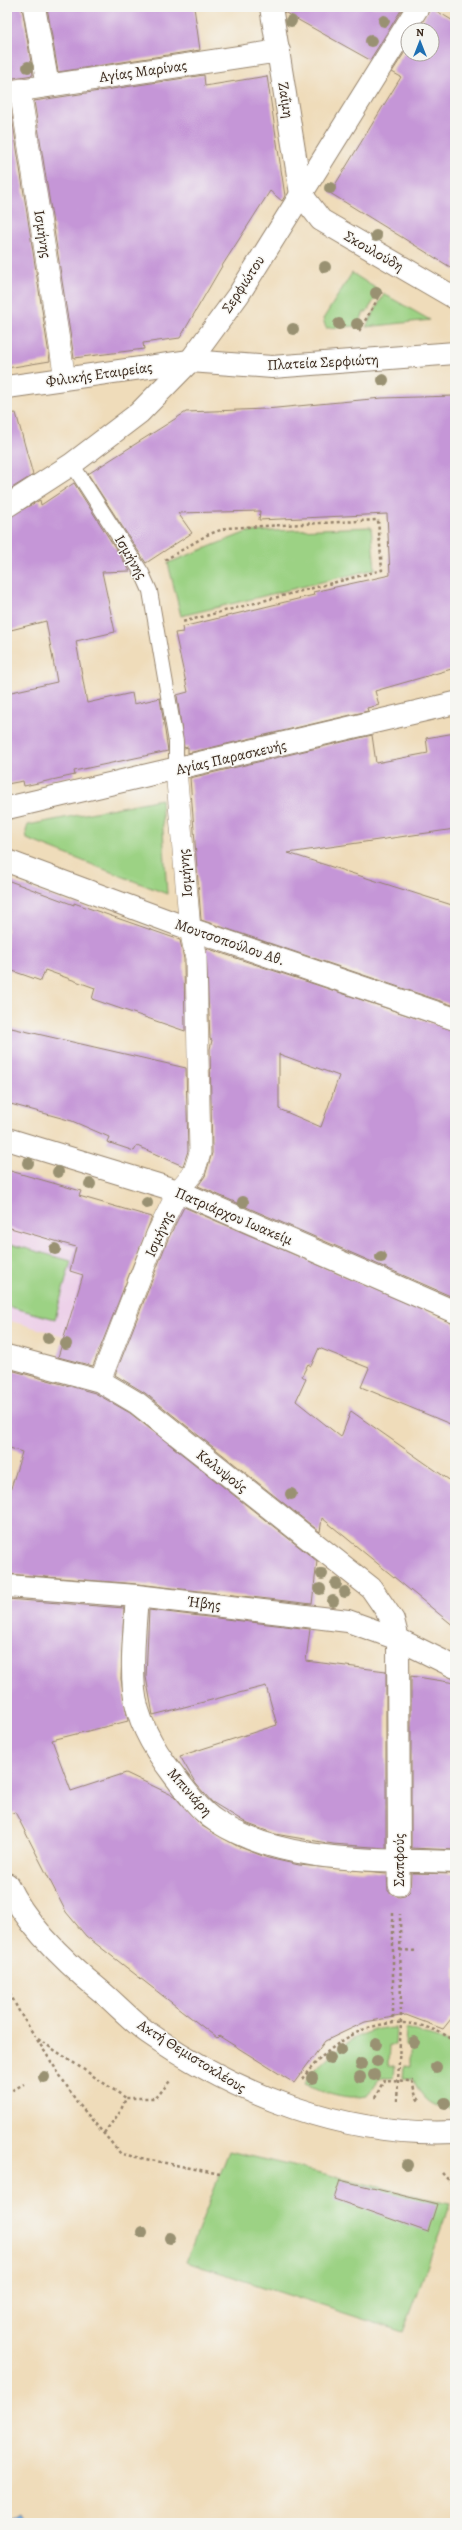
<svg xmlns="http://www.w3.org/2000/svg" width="462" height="2530" font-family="Alegreya,serif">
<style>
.built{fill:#edd1e9}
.green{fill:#9cd284;stroke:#6c7e51}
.water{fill:#7ab5eb;stroke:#5a7084}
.building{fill:#c596d7;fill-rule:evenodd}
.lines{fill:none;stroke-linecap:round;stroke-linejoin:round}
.service-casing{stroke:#95836c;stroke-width:16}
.pedestrian-casing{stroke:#95836c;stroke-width:22}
.minor-casing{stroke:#95836c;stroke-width:24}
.tertiary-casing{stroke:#95836c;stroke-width:24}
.secondary-casing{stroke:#95836c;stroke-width:24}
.path{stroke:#95836c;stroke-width:2.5;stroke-dasharray:3 3;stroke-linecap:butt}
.service{stroke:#fff;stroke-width:14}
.pedestrian{stroke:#fff;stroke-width:21}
.minor{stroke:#fff;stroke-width:22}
.tertiary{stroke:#fff;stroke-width:22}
.secondary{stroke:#fff;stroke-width:22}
.tree{fill:#999172}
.labels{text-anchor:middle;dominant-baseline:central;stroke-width:3;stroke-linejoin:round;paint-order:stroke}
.street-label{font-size:15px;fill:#3b2a1e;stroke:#f6f6f2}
</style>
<rect width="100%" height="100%" fill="#f6f6f2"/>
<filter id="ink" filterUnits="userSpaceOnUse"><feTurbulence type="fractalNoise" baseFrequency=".025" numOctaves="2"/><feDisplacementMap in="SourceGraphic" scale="8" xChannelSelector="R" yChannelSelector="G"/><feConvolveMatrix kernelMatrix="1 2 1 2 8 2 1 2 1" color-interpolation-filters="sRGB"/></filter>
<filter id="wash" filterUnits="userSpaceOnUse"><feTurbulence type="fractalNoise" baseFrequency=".012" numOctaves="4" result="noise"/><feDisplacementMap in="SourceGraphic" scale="16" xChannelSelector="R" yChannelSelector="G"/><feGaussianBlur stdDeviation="0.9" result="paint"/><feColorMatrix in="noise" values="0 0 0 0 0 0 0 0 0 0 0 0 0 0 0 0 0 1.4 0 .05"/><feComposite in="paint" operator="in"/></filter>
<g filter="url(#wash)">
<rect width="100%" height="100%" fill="#efdcba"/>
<path class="built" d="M 7,1170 L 81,1191 L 80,1196 L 150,1216 L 103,1347 L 7,1320 Z"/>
<path class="green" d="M 352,273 L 380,291 L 366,313 L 364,312 L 358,326 L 326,328 L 323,319 Z
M 384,294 L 430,320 L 366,327 Z
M 371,527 L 375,569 L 181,616 L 168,563 L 247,532 Z
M 161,799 L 167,894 L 27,839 L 26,831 L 28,825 Z
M 7,1243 L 71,1261 L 55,1319 L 7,1306 Z
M 396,2027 L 395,2045 L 390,2045 L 389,2065 L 395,2066 L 394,2078 L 380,2078 L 367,2096 C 345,2100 325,2092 304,2084 C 324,2056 360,2027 396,2027 Z
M 406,2029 L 437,2038 L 455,2047 L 455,2108 C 432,2110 421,2097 413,2079 L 403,2078 L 404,2066 L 410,2067 L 410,2046 L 405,2045 Z
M 229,2151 L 450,2204 L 403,2332 L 186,2262 Z"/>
<path class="water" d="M 20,2512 L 26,2523 L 7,2523 L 7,2520 Z"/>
<g id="blocks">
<path class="building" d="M 7,7 L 22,7 L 33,75 L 7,79 Z
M 47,7 L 194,7 L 200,50 L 58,72 Z
M 284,7 L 403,7 L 370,60 L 284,12 Z
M 430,7 L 455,22 L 455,270 L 330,193 L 401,77 L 392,72 L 408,47 L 408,54 L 432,54 L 432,30 L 418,30 Z
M 204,75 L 205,86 L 267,76 L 285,196 L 282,201 L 270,191 L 222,266 L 180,338 L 143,343 L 144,349 L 74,358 L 34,101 Z
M 7,104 L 10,104 L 50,361 L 7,368 Z
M 455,396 L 455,668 L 375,691 L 379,705 L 367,708 L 368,711 L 188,753 L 188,747 L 184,748 L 177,695 L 188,692 L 175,633 L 183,632 L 182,627 L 314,595 L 313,592 L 390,575 L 387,514 L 259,520 L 260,511 L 178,513 L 192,533 L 146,563 L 88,474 L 186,412 L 266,409 L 382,398 Z
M 16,413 L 33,475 L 7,491 L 7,414 Z
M 74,483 L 130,571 L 102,572 L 115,632 L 76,641 L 87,703 L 132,693 L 134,704 L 160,698 L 168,751 L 74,771 L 75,775 L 24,786 L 23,781 L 7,784 L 7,693 L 57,682 L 46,621 L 7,631 L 7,518 L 40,500 L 41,505 Z
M 455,733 L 455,829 L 288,853 L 455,906 L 455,1006 L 201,920 L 190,778 L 372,735 L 376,763 L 428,753 L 426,738 Z
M 7,880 L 74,905 L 74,903 L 180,940 L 184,959 L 185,1031 L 92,999 L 95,988 L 45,970 L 41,981 L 7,969 Z
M 206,948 L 455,1031 L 455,1298 L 198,1186 L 205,1176 L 212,1153 L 210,1049 L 212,1040 L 210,1039 ZM 279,1054 L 339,1076 L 321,1127 L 279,1109 Z
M 7,1027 L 186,1068 L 188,1151 L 183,1166 L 137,1146 L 134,1151 L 107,1142 L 109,1137 L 72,1121 L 7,1103 Z
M 7,1170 L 81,1191 L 79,1196 L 152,1217 L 93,1366 L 58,1357 L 83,1275 L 70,1271 L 76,1247 L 7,1227 Z
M 184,1207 L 455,1324 L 455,1426 L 361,1387 L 369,1368 L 319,1348 L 311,1366 L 308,1364 L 302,1376 L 306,1379 L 296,1401 L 341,1437 L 351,1411 L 455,1484 L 455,1627 L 322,1518 L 320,1532 L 145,1393 L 115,1375 L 168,1239 Z
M 7,1369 L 95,1393 L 130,1413 L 317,1561 L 312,1604 L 138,1584 L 7,1574 L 7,1501 L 22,1452 L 7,1447 Z
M 7,1599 L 124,1608 L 121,1679 L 128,1721 L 52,1740 L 71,1791 L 126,1773 L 174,1796 L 202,1826 L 237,1846 L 268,1858 L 299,1865 L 387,1873 L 388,1891 L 399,1897 L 405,1896 L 410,1891 L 411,1873 L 455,1874 L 455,2014 L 443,2029 L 406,2015 L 365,2022 L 325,2041 L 294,2083 L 219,2036 L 217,2038 L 86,1936 L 66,1912 L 15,1812 L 7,1815 Z
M 149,1610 L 310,1629 L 306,1661 L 386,1671 L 386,1848 L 333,1844 L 275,1834 L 248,1824 L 212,1802 L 196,1784 L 180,1756 L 277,1725 L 266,1686 L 153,1715 L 146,1677 Z
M 411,1676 L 455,1683 L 455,1850 L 411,1848 Z
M 340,2180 L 437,2204 L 428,2232 L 334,2199 Z"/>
</g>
</g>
<g filter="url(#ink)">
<use href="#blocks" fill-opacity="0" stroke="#95836c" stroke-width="1"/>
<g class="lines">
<defs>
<path id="service" d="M 72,464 L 142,573 L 150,591 L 176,742 L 176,770"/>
<path id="pedestrian" d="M 20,90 L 65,379
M 100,1381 L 157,1234 L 178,1191 L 194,1172 L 200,1153 L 196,958 L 190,929 L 176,770
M 399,1860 L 399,1885"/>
<path id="minor" d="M 34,7 L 48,86
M 271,7 L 301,194 L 321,220 L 455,298
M 7,92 L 279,51
M 7,387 L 190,361 L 272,367 L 455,353
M 7,808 L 455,703
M 7,861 L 190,929 L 455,1019
M 7,1139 L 178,1191 L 455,1312
M 7,1356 L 100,1381 L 137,1403 L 371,1588 L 393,1620 L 398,1639 L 399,1860
M 7,1586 L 137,1596 L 348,1621 L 398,1639 L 455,1667
M 137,1596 C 135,1627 131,1658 134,1690 C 137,1720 155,1751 173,1774 C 185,1790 199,1810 216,1821 C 284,1865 377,1859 455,1862"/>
<path id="tertiary" d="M 7,506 L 72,464 L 139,413 L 190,361 L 239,294 L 418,7"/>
<path id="secondary" d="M 7,1884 C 27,1926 66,1963 102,1992 C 117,2005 131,2020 147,2032 C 237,2095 344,2137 455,2132"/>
</defs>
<use href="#service" class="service-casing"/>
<use href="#pedestrian" class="pedestrian-casing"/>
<use href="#minor" class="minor-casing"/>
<use href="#tertiary" class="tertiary-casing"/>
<use href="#secondary" class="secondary-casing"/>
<path class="path" d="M 359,331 L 383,290
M 165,560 L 207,535 L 226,528 L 378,520 L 382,570 L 182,622
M 393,1913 L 393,2022
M 400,1950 L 418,1951
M 7,1988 L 20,2013 L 77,2102 L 121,2154 L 220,2174
M 38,2039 L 126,2098
M 302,2079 C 340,2029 398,2003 455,2041
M 7,2093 L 24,2084
M 375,2098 L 384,2080 L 412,2081 L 416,2097 L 420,2102
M 397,2101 L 401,2022 L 400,1914
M 104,2133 L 120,2112 L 126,2098 L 156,2098 L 170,2081
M 442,2173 L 455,2187"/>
<use href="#service" class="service"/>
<use href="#pedestrian" class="pedestrian"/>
<use href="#minor" class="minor"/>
<use href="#tertiary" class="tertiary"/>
<use href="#secondary" class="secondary"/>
</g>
<g class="tree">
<circle cx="291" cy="21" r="6"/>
<circle cx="384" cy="21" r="6"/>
<circle cx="371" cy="41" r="6"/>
<circle cx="28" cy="67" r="6"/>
<circle cx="330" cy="188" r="6"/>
<circle cx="376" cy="236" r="6"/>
<circle cx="325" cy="267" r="6"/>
<circle cx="376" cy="293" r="6"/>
<circle cx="339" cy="324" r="6"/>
<circle cx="357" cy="324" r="6"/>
<circle cx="293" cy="329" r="6"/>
<circle cx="383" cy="380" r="6"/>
<circle cx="28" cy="1163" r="6"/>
<circle cx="58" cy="1172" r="6"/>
<circle cx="90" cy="1184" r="6"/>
<circle cx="243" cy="1202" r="6"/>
<circle cx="147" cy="1203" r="6"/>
<circle cx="55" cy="1249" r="6"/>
<circle cx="381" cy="1257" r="6"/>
<circle cx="48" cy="1338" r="6"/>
<circle cx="66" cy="1344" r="6"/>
<circle cx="291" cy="1494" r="6"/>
<circle cx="322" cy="1574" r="6"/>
<circle cx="336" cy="1584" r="6"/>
<circle cx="320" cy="1589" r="6"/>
<circle cx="345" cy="1592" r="6"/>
<circle cx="333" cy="1601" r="6"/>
<circle cx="414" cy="2042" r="6"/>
<circle cx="376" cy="2044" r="6"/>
<circle cx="341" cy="2050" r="6"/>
<circle cx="330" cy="2058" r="6"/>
<circle cx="377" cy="2061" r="6"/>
<circle cx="361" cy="2064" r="6"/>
<circle cx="436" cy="2067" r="6"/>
<circle cx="374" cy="2075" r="6"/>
<circle cx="44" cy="2077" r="6"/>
<circle cx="360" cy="2077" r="6"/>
<circle cx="312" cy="2078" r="6"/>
<circle cx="445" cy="2103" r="6"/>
<circle cx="407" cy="2165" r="6"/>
<circle cx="142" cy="2232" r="6"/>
<circle cx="170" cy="2238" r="6"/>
</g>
</g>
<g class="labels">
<g class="street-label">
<text transform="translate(143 71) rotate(-8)">Αγίας Μαρίνας</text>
<text transform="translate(286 100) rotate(81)">Ζαΐμη</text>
<text transform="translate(43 234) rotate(81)">Ισμήνης</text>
<text transform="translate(374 251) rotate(30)">Σκουλούδη</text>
<text transform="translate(243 284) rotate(-57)">Σερφιώτου</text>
<text transform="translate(323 362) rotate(-3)">Πλατεία Σερφιώτη</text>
<text transform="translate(99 374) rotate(-8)">Φιλικής Εταιρείας</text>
<text transform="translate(131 557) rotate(59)">Ισμήνης</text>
<text transform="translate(231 757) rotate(-13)">Αγίας Παρασκευής</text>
<text transform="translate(185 873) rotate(-95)">Ισμήνης</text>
<text transform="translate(230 942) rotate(19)">Μουτσοπούλου Αθ.</text>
<text transform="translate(234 1216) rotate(23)">Πατριάρχου Ιωακείμ</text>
<text transform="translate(159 1234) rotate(-66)">Ισμήνης</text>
<text transform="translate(222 1471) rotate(38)">Καλυψούς</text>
<text transform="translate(204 1603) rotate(7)">Ήβης</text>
<text transform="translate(190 1792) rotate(48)">Μπινιάρη</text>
<text transform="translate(399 1860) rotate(-90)">Σαπφούς</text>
<text transform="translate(192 2056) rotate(32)">Ακτή Θεμιστοκλέους</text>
</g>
</g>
<rect width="462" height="2530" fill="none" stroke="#f6f6f2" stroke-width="24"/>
<g transform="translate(420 42)"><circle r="19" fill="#f6f6f2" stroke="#aba49d"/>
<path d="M0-3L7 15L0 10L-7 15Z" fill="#1f6fb2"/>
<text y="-6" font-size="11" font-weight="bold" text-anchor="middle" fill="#3b2a1e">N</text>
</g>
</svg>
